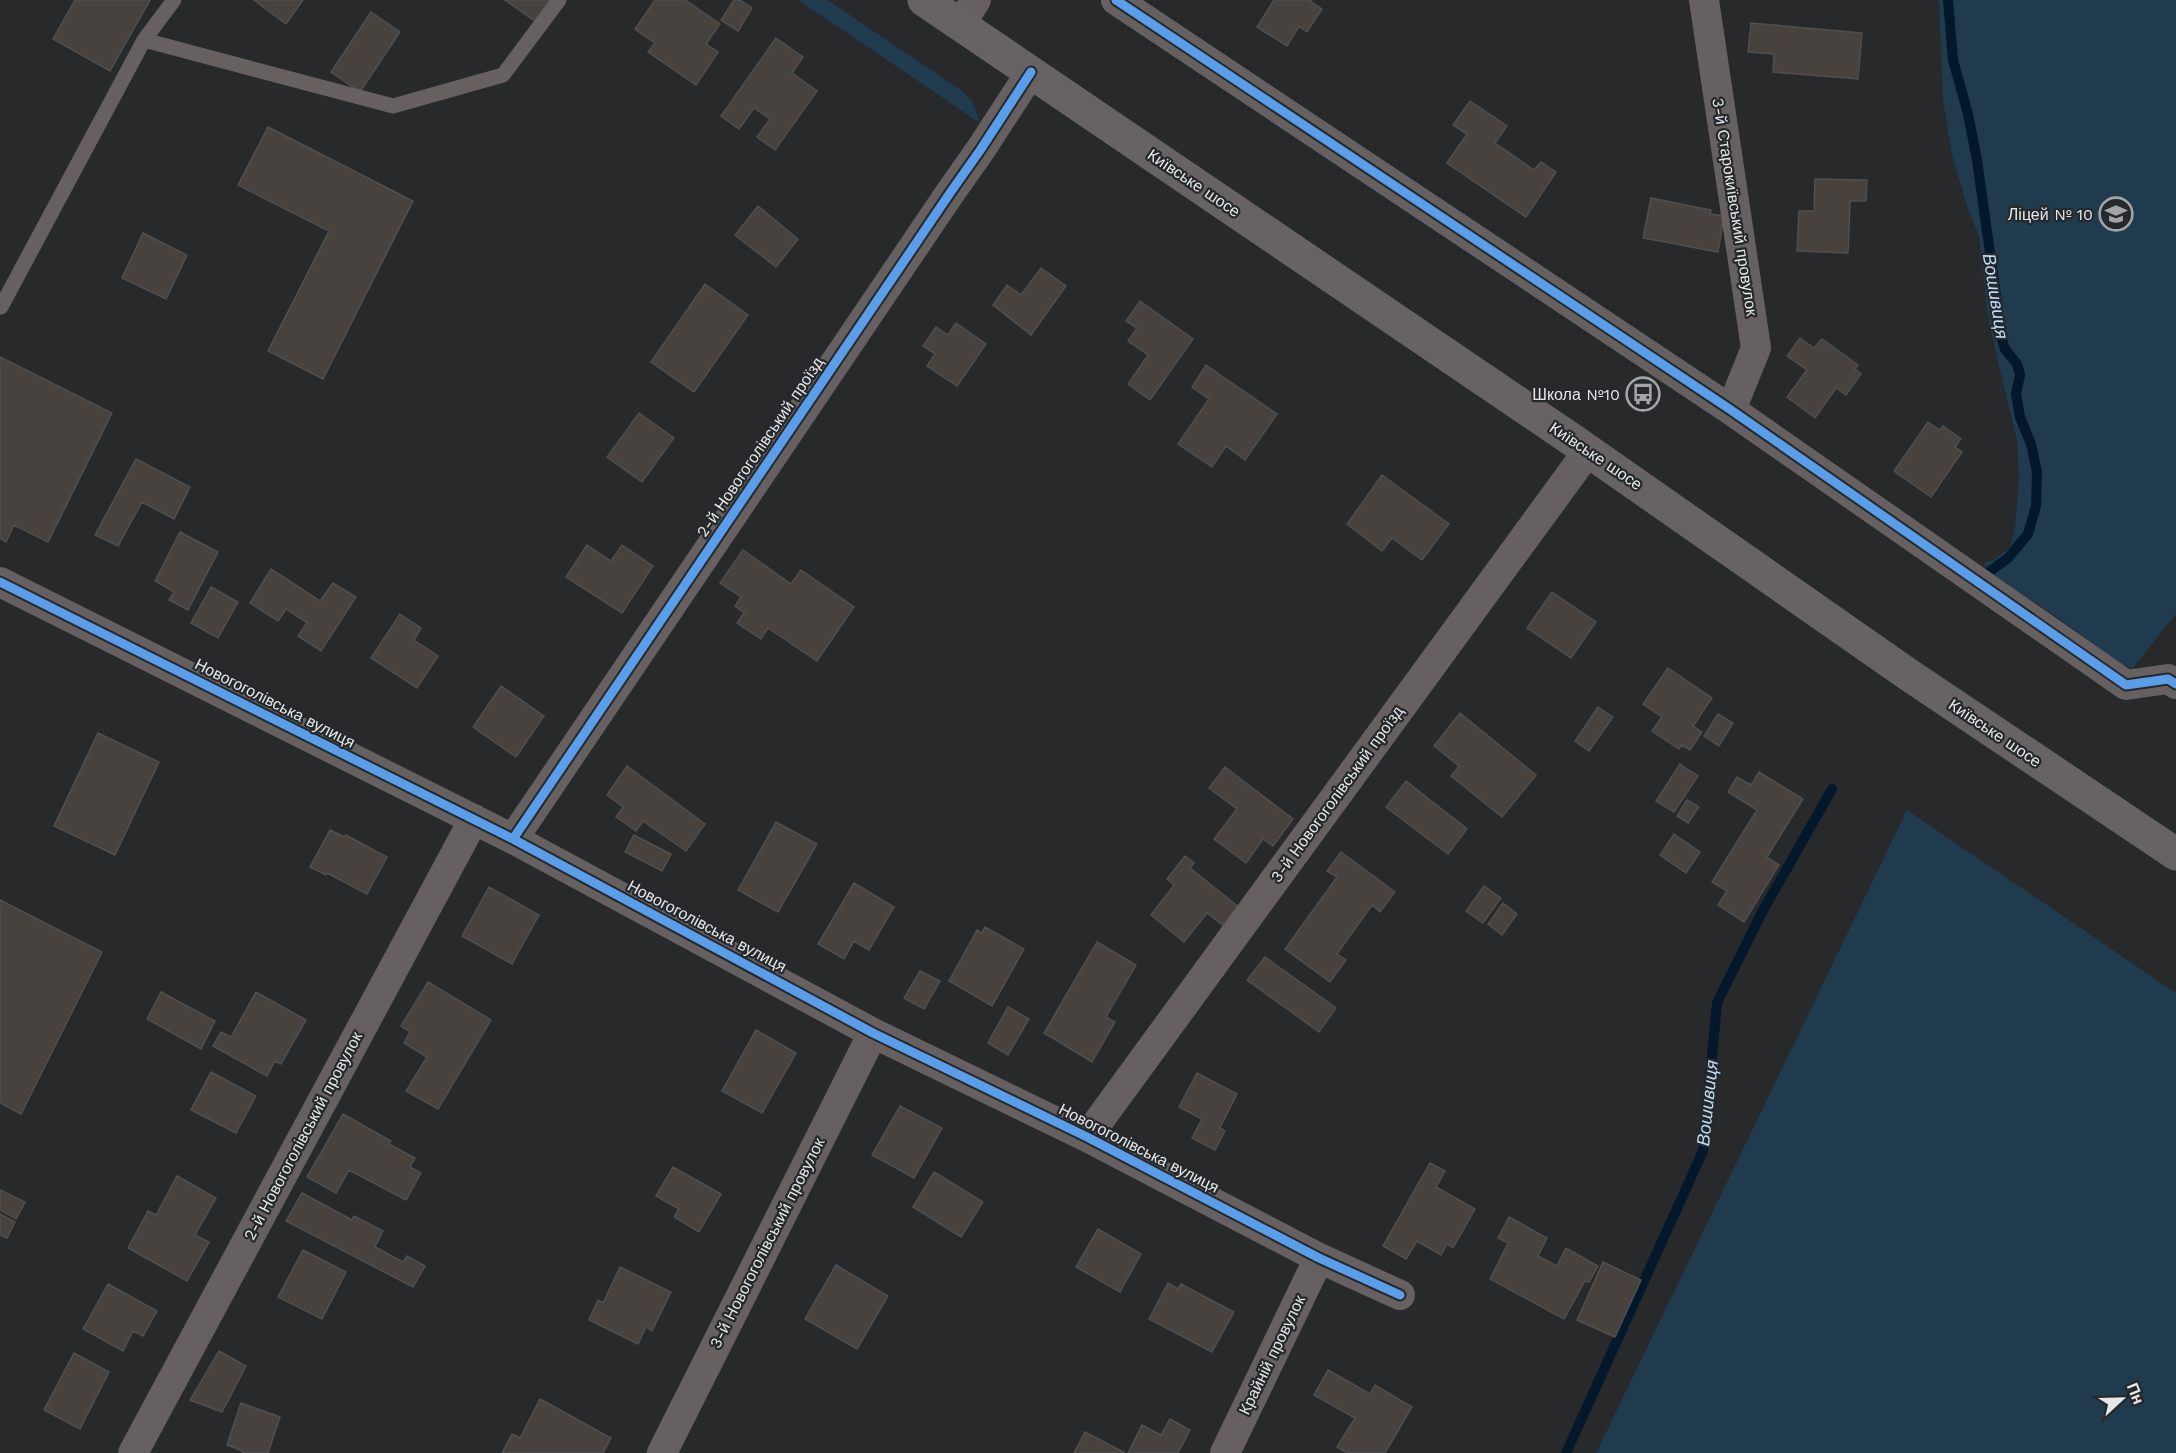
<svg xmlns="http://www.w3.org/2000/svg" width="2176" height="1453" font-family="'Work Sans',sans-serif">
<style>
.green{fill:#203a4e}
.lines{fill:none;stroke-linecap:round;stroke-linejoin:round}
.stream{stroke:#04182b;stroke-width:10}
.building{fill:#48423f;stroke:#4f4f4f;stroke-width:1.5}
.lane{stroke:#666061;stroke-width:15}
.street{stroke:#666061;stroke-width:30}
.primary{stroke:#676263;stroke-width:33}
.cycleway-casing{stroke:#26292b;stroke-width:13}
.cycleway{stroke:#5a9eea;stroke-width:9}
.labels{text-anchor:middle;dominant-baseline:central;stroke-width:4.5;stroke-linejoin:round;paint-order:stroke}
.street-label{font-size:16px;fill:#e5e7e8;stroke:#26292b}
.poi-label{font-size:16px;fill:#e5e7e8;stroke:#26292b;text-anchor:end}
.water-label{font-size:18px;font-style:italic;fill:#bedefa;stroke:#26292b}
</style>
<rect width="100%" height="100%" fill="#27292a"/>
<path class="green" d="M 798,0 L 828,0 L 962,91 L 972,101 L 980,123 Z
M 1939,0 L 2176,0 L 2176,614 L 2133,668 C 2108,662 2089,639 2068,625 C 2040,605 2011,588 1985,567 L 1984,562 L 1994,560 L 2010,547 L 2015,528 L 2019,480 L 2017,441 L 1989,324 L 1979,237 L 1967,206 L 1952,155 L 1943,100 Z
M 1907,810 L 2176,993 L 2176,1453 L 1596,1453 Z"/>
<g class="lines">
<path class="stream" d="M 1948,0 L 1953,60 L 1968,114 L 1977,160 L 1996,296 L 1998,327 L 2005,349 L 2017,364 L 2020,375 L 2016,394 L 2020,417 L 2031,444 L 2037,472 L 2036,506 L 2028,534 L 2008,558 L 1989,572
M 1566,1453 L 1703,1151 L 1717,1003 L 1761,914 L 1832,789"/>
</g>
<path class="building" d="M 75,0 L 150,0 L 110,71 L 53,39 Z
M 254,0 L 303,0 L 286,24 Z
M 505,0 L 552,0 L 536,22 Z
M 655,0 L 685,0 L 720,24 L 706,44 L 718,52 L 696,85 L 648,52 L 655,43 L 635,29 Z
M 734,0 L 740,0 L 752,8 L 738,31 L 721,20 Z
M 1274,0 L 1312,0 L 1311,2 L 1322,9 L 1307,32 L 1299,26 L 1287,46 L 1257,27 Z
M 371,12 L 400,32 L 360,92 L 331,72 Z
M 1751,23 L 1862,33 L 1858,79 L 1773,72 L 1774,54 L 1748,52 Z
M 776,38 L 803,57 L 792,73 L 817,91 L 775,150 L 757,137 L 770,119 L 754,108 L 739,129 L 721,116 Z
M 1470,101 L 1507,126 L 1495,143 L 1534,170 L 1541,162 L 1556,172 L 1526,217 L 1447,163 L 1467,134 L 1453,125 Z
M 268,127 L 413,201 L 323,379 L 268,351 L 329,231 L 238,185 Z
M 1815,179 L 1867,180 L 1866,201 L 1850,201 L 1848,253 L 1797,251 L 1799,211 L 1814,211 Z
M 1651,198 L 1711,210 L 1710,214 L 1724,216 L 1718,252 L 1643,238 Z
M 758,206 L 798,239 L 776,267 L 735,235 Z
M 143,233 L 187,255 L 166,299 L 122,278 Z
M 1041,268 L 1066,286 L 1031,335 L 993,305 L 1007,285 L 1021,295 Z
M 705,284 L 748,315 L 694,392 L 651,362 Z
M 1140,301 L 1193,339 L 1150,400 L 1128,384 L 1148,355 L 1128,341 L 1137,328 L 1126,321 Z
M 956,323 L 986,344 L 957,386 L 927,366 L 935,354 L 923,346 L 936,327 L 948,335 Z
M 1800,338 L 1814,348 L 1822,339 L 1858,365 L 1855,369 L 1861,374 L 1846,395 L 1836,388 L 1815,418 L 1787,397 L 1807,370 L 1787,356 Z
M 0,357 L 112,413 L 48,542 L 14,525 L 6,542 L 0,538 Z
M 1206,365 L 1277,414 L 1245,460 L 1226,446 L 1212,467 L 1178,444 L 1209,399 L 1192,387 Z
M 639,413 L 674,438 L 642,482 L 607,457 Z
M 1928,422 L 1940,430 L 1943,426 L 1961,439 L 1955,447 L 1962,452 L 1931,497 L 1894,471 Z
M 136,459 L 190,487 L 174,519 L 142,502 L 118,546 L 95,535 Z
M 1382,475 L 1449,524 L 1422,560 L 1392,538 L 1382,551 L 1347,524 Z
M 180,532 L 218,552 L 188,610 L 169,600 L 174,592 L 155,581 Z
M 587,545 L 611,561 L 622,545 L 653,566 L 622,613 L 566,577 Z
M 743,550 L 791,584 L 801,570 L 854,607 L 817,661 L 768,628 L 761,639 L 737,623 L 744,613 L 735,606 L 741,597 L 720,583 Z
M 271,569 L 320,601 L 333,583 L 356,597 L 321,651 L 298,636 L 307,623 L 286,609 L 278,621 L 250,603 Z
M 211,587 L 238,602 L 218,638 L 191,623 Z
M 1552,592 L 1596,622 L 1571,658 L 1527,628 Z
M 400,614 L 421,628 L 414,640 L 438,656 L 417,688 L 371,658 Z
M 1668,668 L 1712,698 L 1693,726 L 1702,732 L 1690,750 L 1682,745 L 1679,749 L 1652,731 L 1662,717 L 1643,704 Z
M 501,686 L 544,716 L 516,757 L 473,727 Z
M 1598,707 L 1613,717 L 1589,751 L 1575,741 Z
M 1460,713 L 1536,775 L 1502,817 L 1451,776 L 1459,766 L 1434,746 Z
M 1718,714 L 1733,723 L 1719,746 L 1704,736 Z
M 98,733 L 159,762 L 115,855 L 54,826 Z
M 1680,764 L 1698,776 L 1674,812 L 1656,801 Z
M 627,766 L 705,824 L 686,851 L 643,821 L 636,831 L 616,817 L 623,807 L 607,795 Z
M 1225,767 L 1293,819 L 1273,846 L 1263,839 L 1246,863 L 1214,839 L 1237,809 L 1209,788 Z
M 1759,772 L 1803,799 L 1767,857 L 1779,865 L 1744,922 L 1718,905 L 1727,891 L 1712,882 L 1757,810 L 1728,792 L 1737,777 L 1751,785 Z
M 1406,781 L 1467,829 L 1448,854 L 1386,807 Z
M 1687,800 L 1699,807 L 1688,823 L 1677,816 Z
M 776,822 L 817,844 L 778,912 L 738,890 Z
M 330,830 L 345,837 L 346,835 L 387,857 L 367,894 L 327,873 L 326,875 L 310,867 Z
M 1674,834 L 1700,852 L 1686,873 L 1660,855 Z
M 634,835 L 671,854 L 662,871 L 625,852 Z
M 1341,852 L 1395,892 L 1380,912 L 1372,905 L 1337,954 L 1346,960 L 1330,982 L 1285,949 L 1337,877 L 1327,871 Z
M 1185,856 L 1194,863 L 1190,868 L 1240,908 L 1225,927 L 1207,913 L 1184,942 L 1151,915 L 1174,885 L 1167,879 Z
M 854,883 L 894,907 L 869,950 L 854,941 L 844,959 L 818,944 Z
M 1484,886 L 1501,898 L 1483,923 L 1466,911 Z
M 489,887 L 539,915 L 512,964 L 462,936 Z
M 0,900 L 102,952 L 21,1114 L 0,1103 Z
M 1503,903 L 1517,914 L 1502,935 L 1488,924 Z
M 985,927 L 1024,949 L 992,1006 L 949,981 L 977,930 L 982,933 Z
M 1097,942 L 1136,965 L 1106,1017 L 1115,1022 L 1092,1062 L 1044,1033 Z
M 1265,957 L 1336,1008 L 1319,1032 L 1247,980 Z
M 920,971 L 940,981 L 924,1009 L 904,998 Z
M 428,982 L 491,1020 L 438,1109 L 406,1091 L 427,1057 L 404,1043 L 410,1032 L 401,1026 Z
M 161,992 L 215,1021 L 201,1049 L 147,1019 Z
M 256,992 L 306,1020 L 281,1064 L 275,1061 L 267,1076 L 213,1046 L 221,1032 L 231,1037 Z
M 1008,1007 L 1029,1019 L 1008,1055 L 988,1043 Z
M 756,1030 L 796,1053 L 762,1113 L 722,1091 Z
M 211,1072 L 256,1096 L 236,1133 L 191,1110 Z
M 1197,1073 L 1237,1094 L 1220,1128 L 1225,1131 L 1215,1150 L 1192,1138 L 1202,1119 L 1179,1107 Z
M 900,1106 L 942,1128 L 914,1178 L 872,1155 Z
M 343,1114 L 391,1141 L 389,1144 L 415,1158 L 410,1167 L 421,1173 L 406,1200 L 349,1170 L 336,1193 L 307,1177 Z
M 1430,1163 L 1445,1171 L 1436,1187 L 1475,1209 L 1453,1248 L 1447,1244 L 1441,1255 L 1417,1241 L 1406,1259 L 1383,1246 Z
M 673,1167 L 721,1194 L 699,1232 L 674,1217 L 679,1209 L 656,1196 Z
M 934,1172 L 983,1202 L 961,1237 L 913,1207 Z
M 177,1176 L 216,1198 L 195,1235 L 209,1242 L 187,1281 L 128,1248 L 148,1211 L 156,1215 Z
M 0,1190 L 25,1202 L 16,1219 L 0,1210 Z
M 302,1193 L 352,1220 L 354,1216 L 383,1231 L 375,1247 L 403,1262 L 407,1256 L 425,1266 L 413,1287 L 286,1221 Z
M 0,1214 L 15,1222 L 7,1238 L 0,1235 Z
M 1509,1217 L 1547,1238 L 1538,1256 L 1557,1266 L 1566,1248 L 1598,1266 L 1589,1282 L 1585,1281 L 1564,1319 L 1490,1279 L 1508,1243 L 1498,1238 Z
M 1098,1229 L 1141,1254 L 1120,1292 L 1076,1267 Z
M 303,1250 L 346,1272 L 322,1319 L 278,1297 Z
M 1603,1262 L 1641,1280 L 1615,1337 L 1577,1320 Z
M 836,1265 L 888,1296 L 857,1349 L 805,1319 Z
M 620,1267 L 671,1292 L 652,1331 L 646,1327 L 638,1344 L 589,1320 L 598,1300 L 603,1303 Z
M 1168,1283 L 1178,1289 L 1181,1284 L 1234,1312 L 1212,1352 L 1149,1319 Z
M 108,1284 L 157,1311 L 143,1336 L 133,1331 L 123,1351 L 83,1329 Z
M 219,1351 L 246,1366 L 222,1412 L 190,1400 Z
M 74,1353 L 109,1372 L 80,1429 L 44,1410 Z
M 1328,1370 L 1370,1394 L 1375,1385 L 1412,1407 L 1385,1453 L 1347,1453 L 1337,1447 L 1355,1418 L 1314,1395 Z
M 540,1399 L 611,1438 L 603,1453 L 502,1453 L 512,1434 L 520,1438 Z
M 241,1403 L 280,1417 L 268,1453 L 242,1453 L 243,1451 L 227,1445 Z
M 1170,1419 L 1190,1430 L 1178,1453 L 1128,1453 L 1142,1425 L 1161,1435 Z
M 1085,1432 L 1125,1453 L 1074,1453 Z"/>
<g class="lines">
<path class="lane" d="M 144,40 L 393,106 L 503,75 L 559,0
M 1,307 L 144,40 L 174,0"/>
<path class="street" d="M 1116,0 L 1731,410 L 2126,685 L 2168,679 L 2176,684
M 1704,0 L 1756,348 L 1731,410
M 960,25 L 976,0
M 0,582 L 513,839 L 873,1033 L 1087,1137 L 1319,1258 L 1400,1295
M 513,839 L 950,193 L 981,149 L 1031,72
M 1087,1137 L 1588,451
M 133,1453 L 474,819
M 662,1453 L 873,1033
M 1225,1453 L 1319,1258"/>
<path class="primary" d="M 924,0 L 1571,439 L 1909,675 L 2176,854"/>
<defs>
<path id="cycleway" d="M 1116,0 L 1731,410 L 2126,685 L 2168,679 L 2176,684
M 0,582 L 513,839 L 873,1033 L 1087,1137 L 1319,1258 L 1400,1295
M 513,839 L 950,193 L 981,149 L 1031,72"/>
</defs>
<use href="#cycleway" class="cycleway-casing"/>
<use href="#cycleway" class="cycleway"/>
</g>
<defs>
<symbol id="school-ring" viewBox="-11 -11 22 22"><circle r="9.5" fill="#26292b" stroke="#a2a4a6" stroke-width="1.5"/><path d="M0-5L7-2L0 1L-7-2ZM-4 1L0 2.5L4 1V4Q0 6-4 4Z" fill="#a2a4a6"/></symbol>
<symbol id="bus-ring" viewBox="-11 -11 22 22"><circle r="9.5" fill="#26292b" stroke="#a2a4a6" stroke-width="1.5"/><path d="M-5-6H5V4H4V6H2V4H-2V6H-4V4H-5ZM-3.5-4V0h7V-4ZM-3.5 1.2v1.5H-2V1.2ZM2 1.2v1.5H3.5V1.2Z" fill="#a2a4a6"/></symbol>
</defs>
<g fill-rule="evenodd">
<use href="#school-ring" x="2097" y="195" width="38" height="38"/>
<use href="#bus-ring" x="1624" y="375" width="38" height="38"/>
</g>
<g class="labels">
<g class="street-label">
<text transform="translate(1194 183) rotate(34)">Київське шосе</text>
<text transform="translate(1735 207) rotate(81)">3-й Старокиївський провулок</text>
<text transform="translate(760 447) rotate(-56)">2-й Новогоголівський проїзд</text>
<text transform="translate(1596 456) rotate(34)">Київське шосе</text>
<text transform="translate(275 703) rotate(27)">Новогоголівська вулиця</text>
<text transform="translate(1995 733) rotate(34)">Київське шосе</text>
<text transform="translate(1337 794) rotate(-54)">3-й Новогоголівський проїзд</text>
<text transform="translate(707 926) rotate(28)">Новогоголівська вулиця</text>
<text transform="translate(303 1136) rotate(-62)">2-й Новогоголівський провулок</text>
<text transform="translate(1139 1148) rotate(27)">Новогоголівська вулиця</text>
<text transform="translate(767 1243) rotate(-63)">3-й Новогоголівський провулок</text>
<text transform="translate(1272 1355) rotate(-64)">Крайній провулок</text>
</g>
<g class="poi-label">
<text x="2093" y="214">Ліцей № 10</text>
<text x="1620" y="394">Школа №10</text>
</g>
<g class="water-label">
<text transform="translate(1996 296) rotate(81)">Вошивиця</text>
<text transform="translate(1707 1103) rotate(-84)">Вошивиця</text>
</g>
</g>
<g transform="translate(2122 1399) rotate(68)" stroke="#26292b" stroke-width="4.5" paint-order="stroke">
<path d="M0-4.5L10 22L0 15L-10 22Z" fill="#e5e7e8"/>
<text y="-9" font-size="16" font-weight="bold" text-anchor="middle" fill="#e5e7e8">Пн</text>
</g>
</svg>
